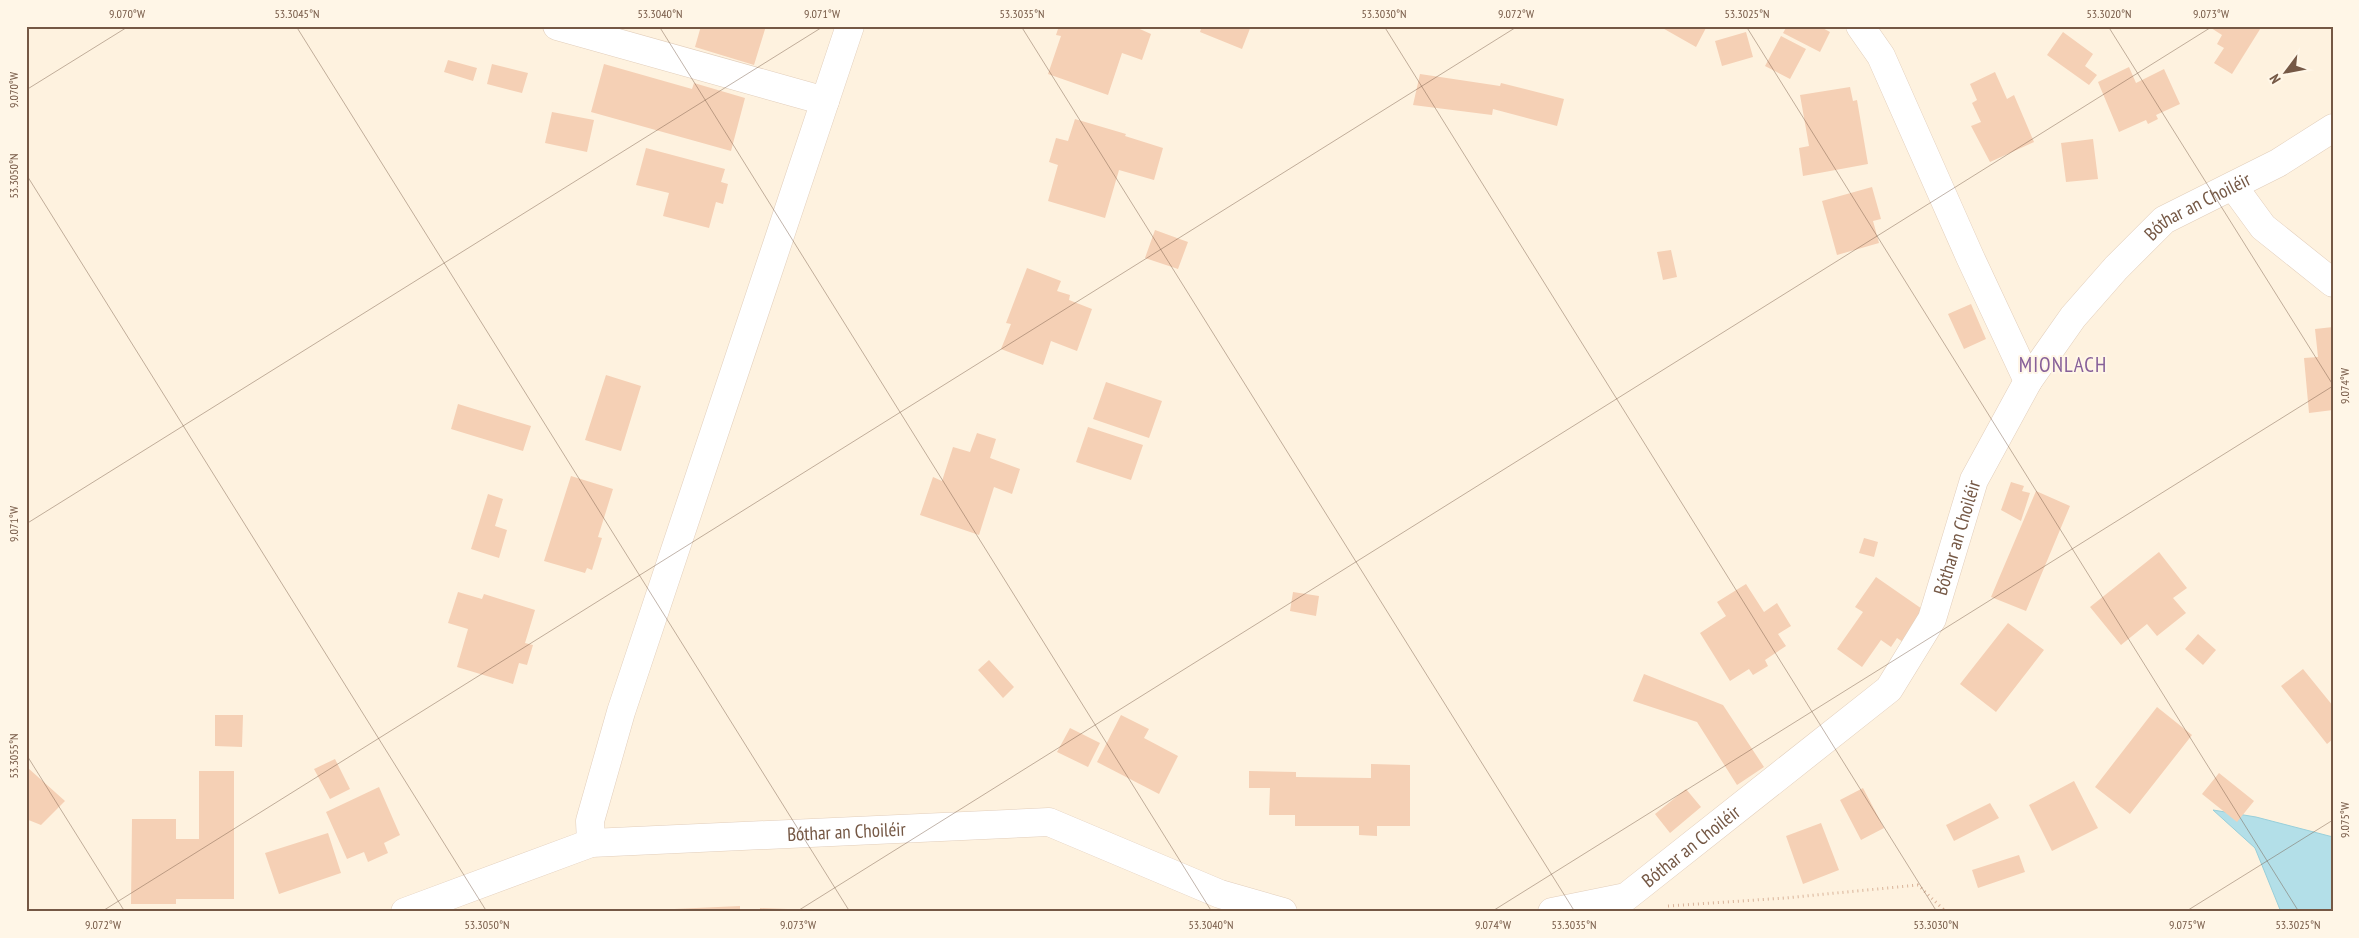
<svg xmlns="http://www.w3.org/2000/svg" width="2359" height="938" font-family="'PT Sans Narrow',sans-serif">
<style>
.water{fill:#b3dfe8;stroke:#98cfda}
.building{fill:#f5d0b5}
.lines{fill:none;stroke-linecap:round;stroke-linejoin:round}
.minor-casing{stroke:#e2cebb;stroke-width:29}
.path{stroke:#d9b399;stroke-width:3;stroke-dasharray:1 4;stroke-linecap:butt}
.minor{stroke:#fff;stroke-width:28}
.ticks{fill:none;stroke:#755845;stroke-width:1;stroke-opacity:0.45}
.labels{text-anchor:middle;dominant-baseline:central;stroke-width:4;stroke-linejoin:round;paint-order:stroke}
.street-label{font-size:19px;fill:#755845;stroke:#fff6e7}
.quarter-label{font-size:21px;letter-spacing:1px;fill:#876099;stroke:#fff6e7}
.neatline{fill:none;stroke:#755845;stroke-width:2}
.ticks-label{font-size:12px;text-anchor:middle;fill:#755845}
</style>
<rect width="100%" height="100%" fill="#fef2df"/>
<path class="water" d="M 2213,810 L 2256,817 L 2333,837 L 2333,912 L 2281,912 L 2255,848 Z"/>
<path class="building" d="M 701,26 L 766,26 L 754,65 L 695,47 Z
M 1059,26 L 1133,26 L 1151,34 L 1142,60 L 1122,53 L 1108,95 L 1048,74 L 1061,36 L 1056,35 Z
M 1202,26 L 1251,26 L 1242,49 L 1200,32 Z
M 1659,26 L 1707,26 L 1696,47 Z
M 1787,26 L 1819,26 L 1830,32 L 1820,52 L 1783,33 Z
M 2208,26 L 2262,26 L 2232,74 L 2214,63 L 2224,48 L 2217,44 L 2222,35 Z
M 1746,32 L 1753,57 L 1722,66 L 1715,41 Z
M 2063,32 L 2093,54 L 2085,66 L 2097,75 L 2089,85 L 2047,55 Z
M 1781,36 L 1806,49 L 1790,79 L 1765,66 Z
M 448,60 L 477,68 L 473,81 L 444,72 Z
M 492,64 L 528,73 L 522,93 L 487,84 Z
M 604,64 L 692,89 L 694,83 L 745,98 L 731,151 L 591,112 Z
M 2129,67 L 2136,83 L 2164,69 L 2180,104 L 2156,115 L 2158,119 L 2148,124 L 2146,120 L 2119,132 L 2098,82 Z
M 1995,72 L 2007,99 L 2014,95 L 2034,142 L 1990,162 L 1971,126 L 1981,122 L 1972,103 L 1977,100 L 1970,84 Z
M 1420,74 L 1500,86 L 1501,83 L 1564,99 L 1557,126 L 1493,109 L 1492,115 L 1413,105 Z
M 1850,87 L 1853,101 L 1857,100 L 1868,164 L 1803,176 L 1799,148 L 1809,146 L 1800,95 Z
M 552,112 L 594,120 L 587,152 L 545,143 Z
M 1075,119 L 1126,134 L 1125,136 L 1163,148 L 1154,180 L 1119,170 L 1105,218 L 1048,201 L 1058,165 L 1049,162 L 1056,138 L 1068,141 Z
M 2093,139 L 2098,179 L 2066,182 L 2061,143 Z
M 646,148 L 725,169 L 721,182 L 728,184 L 723,204 L 716,202 L 709,228 L 663,216 L 669,193 L 636,185 Z
M 1872,187 L 1881,219 L 1873,221 L 1879,243 L 1837,255 L 1822,201 Z
M 1155,230 L 1188,242 L 1178,269 L 1145,258 Z
M 1671,250 L 1677,277 L 1663,280 L 1657,252 Z
M 1027,268 L 1061,281 L 1057,291 L 1070,295 L 1069,300 L 1092,309 L 1077,351 L 1051,341 L 1043,365 L 1001,349 L 1011,324 L 1006,323 Z
M 1971,304 L 1986,339 L 1964,349 L 1948,314 Z
M 2333,327 L 2333,410 L 2309,413 L 2304,358 L 2318,357 L 2315,329 Z
M 606,375 L 641,386 L 621,451 L 585,440 Z
M 1106,382 L 1162,401 L 1149,438 L 1093,419 Z
M 458,404 L 531,426 L 523,451 L 451,429 Z
M 1088,427 L 1143,445 L 1131,480 L 1076,462 Z
M 977,433 L 996,439 L 990,458 L 1020,469 L 1012,494 L 994,487 L 979,535 L 920,515 L 933,477 L 942,481 L 953,447 L 970,452 Z
M 571,476 L 613,489 L 598,537 L 602,538 L 592,570 L 587,568 L 585,573 L 544,561 Z
M 2011,482 L 2024,486 L 2022,491 L 2030,493 L 2021,521 L 2001,510 Z
M 2036,491 L 2070,506 L 2026,611 L 1991,597 Z
M 488,494 L 503,499 L 495,526 L 507,530 L 499,558 L 471,549 Z
M 1864,538 L 1878,542 L 1874,557 L 1859,553 Z
M 2159,552 L 2187,588 L 2173,598 L 2186,613 L 2157,636 L 2147,624 L 2121,645 L 2090,607 Z
M 1876,577 L 1925,611 L 1903,642 L 1897,638 L 1891,647 L 1881,640 L 1862,667 L 1837,649 L 1863,612 L 1855,607 Z
M 1746,584 L 1764,612 L 1777,603 L 1791,626 L 1778,634 L 1786,646 L 1765,660 L 1768,666 L 1753,675 L 1749,669 L 1730,681 L 1700,633 L 1726,616 L 1717,602 Z
M 458,592 L 482,599 L 484,594 L 535,610 L 525,643 L 533,645 L 527,665 L 519,663 L 513,684 L 457,667 L 468,629 L 448,623 Z
M 1293,592 L 1319,596 L 1316,616 L 1290,611 Z
M 2008,623 L 2044,650 L 1996,712 L 1960,684 Z
M 2198,634 L 2216,650 L 2203,665 L 2185,649 Z
M 989,660 L 1014,687 L 1003,698 L 978,670 Z
M 2303,669 L 2333,706 L 2333,739 L 2327,744 L 2281,686 Z
M 1644,674 L 1723,705 L 1764,767 L 1737,785 L 1697,722 L 1633,701 Z
M 2157,707 L 2192,735 L 2130,814 L 2095,787 Z
M 215,715 L 243,715 L 242,747 L 215,746 Z
M 1121,715 L 1149,729 L 1144,738 L 1178,756 L 1159,794 L 1097,762 Z
M 1070,728 L 1100,743 L 1088,767 L 1057,752 Z
M 335,759 L 350,789 L 330,799 L 314,769 Z
M 1371,764 L 1410,765 L 1410,826 L 1377,826 L 1377,836 L 1359,835 L 1359,826 L 1295,826 L 1295,815 L 1269,815 L 1270,788 L 1249,788 L 1249,771 L 1296,772 L 1296,777 L 1371,778 Z
M 28,768 L 65,801 L 41,825 L 26,819 Z
M 199,771 L 234,771 L 234,899 L 176,899 L 176,904 L 131,904 L 132,819 L 176,819 L 176,839 L 199,839 Z
M 2219,773 L 2254,801 L 2237,822 L 2202,794 Z
M 2074,781 L 2098,828 L 2052,851 L 2029,805 Z
M 379,787 L 400,835 L 384,843 L 388,853 L 368,862 L 364,852 L 347,859 L 326,812 Z
M 1863,788 L 1884,828 L 1861,840 L 1840,800 Z
M 1686,789 L 1701,807 L 1670,833 L 1655,814 Z
M 1990,803 L 1999,818 L 1954,841 L 1946,825 Z
M 1821,823 L 1839,870 L 1803,884 L 1786,836 Z
M 328,833 L 341,873 L 279,894 L 265,853 Z
M 2019,855 L 2025,872 L 1978,888 L 1972,870 Z
M 740,906 L 740,912 L 674,912 L 674,909 Z
M 760,908 L 813,910 L 813,912 L 760,912 Z"/>
<g class="lines">
<defs>
<g id="minor">
<path d="M 557,26 L 825,101"/>
<path d="M 1860,26 L 1881,56 L 1970,257 L 2028,381"/>
<path d="M 2233,186 L 2263,227 L 2333,283"/>
<path d="M 591,843 L 590,821 L 621,712 L 850,26"/>
<path id="s1" d="M 405,912 L 591,843 L 1049,822 L 1220,894 L 1283,912"/>
<path id="s2" d="M 1552,912 L 1626,897 L 1889,689 L 1932,619 L 1974,480 L 2028,381 L 2073,317 L 2116,268 L 2164,220 L 2278,163 L 2333,128"/>
</g>
</defs>
<use href="#minor" class="minor-casing"/>
<path class="path" d="M 1668,906 L 1785,898 L 1918,885 L 1943,909 L 1943,912"/>
<use href="#minor" class="minor"/>
</g>
<path class="ticks" d="M 296,26 L 850,912M 659,26 L 1212,912M 1021,26 L 1575,912M 1384,26 L 1937,912M 1746,26 L 2299,912M 2108,26 L 2333,385M 26,90 L 129,26M 26,174 L 487,912M 26,524 L 824,26M 26,754 L 125,912M 101,912 L 1518,26M 796,912 L 2213,26M 1491,912 L 2333,386M 2185,912 L 2333,820"/>
<g class="labels">
<g class="street-label">
<text stroke="none"><textPath href="#s2" startOffset="998">Bóthar an Choiléir</textPath></text>
<text stroke="none"><textPath href="#s2" startOffset="578">Bóthar an Choiléir</textPath></text>
<text stroke="none"><textPath href="#s1" startOffset="454">Bóthar an Choiléir</textPath></text>
<text stroke="none"><textPath href="#s2" startOffset="158">Bóthar an Choiléir</textPath></text>
</g>
<g class="quarter-label">
<text x="2063" y="364">MIONLACH</text>
</g>
</g>
<rect width="2359" height="938" fill="none" stroke="#fff6e7" stroke-width="55"/>
<g transform="translate(2286 72) rotate(238)" stroke="#fff6e7" stroke-width="4" paint-order="stroke">
<path d="M0-4L9 19L0 12L-9 19Z" fill="#755845"/>
<text y="-8" font-size="14" font-weight="bold" text-anchor="middle" fill="#755845">N</text>
</g>
<rect x="28" y="28" width="2304" height="882" class="neatline"/>
<g class="ticks-label">
<text x="127" y="18">9.070°W</text>
<text x="297" y="18">53.3045°N</text>
<text x="660" y="18">53.3040°N</text>
<text x="822" y="18">9.071°W</text>
<text x="1022" y="18">53.3035°N</text>
<text x="1384" y="18">53.3030°N</text>
<text x="1516" y="18">9.072°W</text>
<text x="1747" y="18">53.3025°N</text>
<text x="2109" y="18">53.3020°N</text>
<text x="2211" y="18">9.073°W</text>
<text transform="translate(14 90) rotate(-90)" y="4">9.070°W</text>
<text transform="translate(14 176) rotate(-90)" y="4">53.3050°N</text>
<text transform="translate(2345 386) rotate(-90)" y="4">9.074°W</text>
<text transform="translate(14 524) rotate(-90)" y="4">9.071°W</text>
<text transform="translate(14 756) rotate(-90)" y="4">53.3055°N</text>
<text transform="translate(2345 820) rotate(-90)" y="4">9.075°W</text>
<text x="103" y="929">9.072°W</text>
<text x="487" y="929">53.3050°N</text>
<text x="798" y="929">9.073°W</text>
<text x="1211" y="929">53.3040°N</text>
<text x="1493" y="929">9.074°W</text>
<text x="1574" y="929">53.3035°N</text>
<text x="1936" y="929">53.3030°N</text>
<text x="2187" y="929">9.075°W</text>
<text x="2298" y="929">53.3025°N</text>
</g>
</svg>
